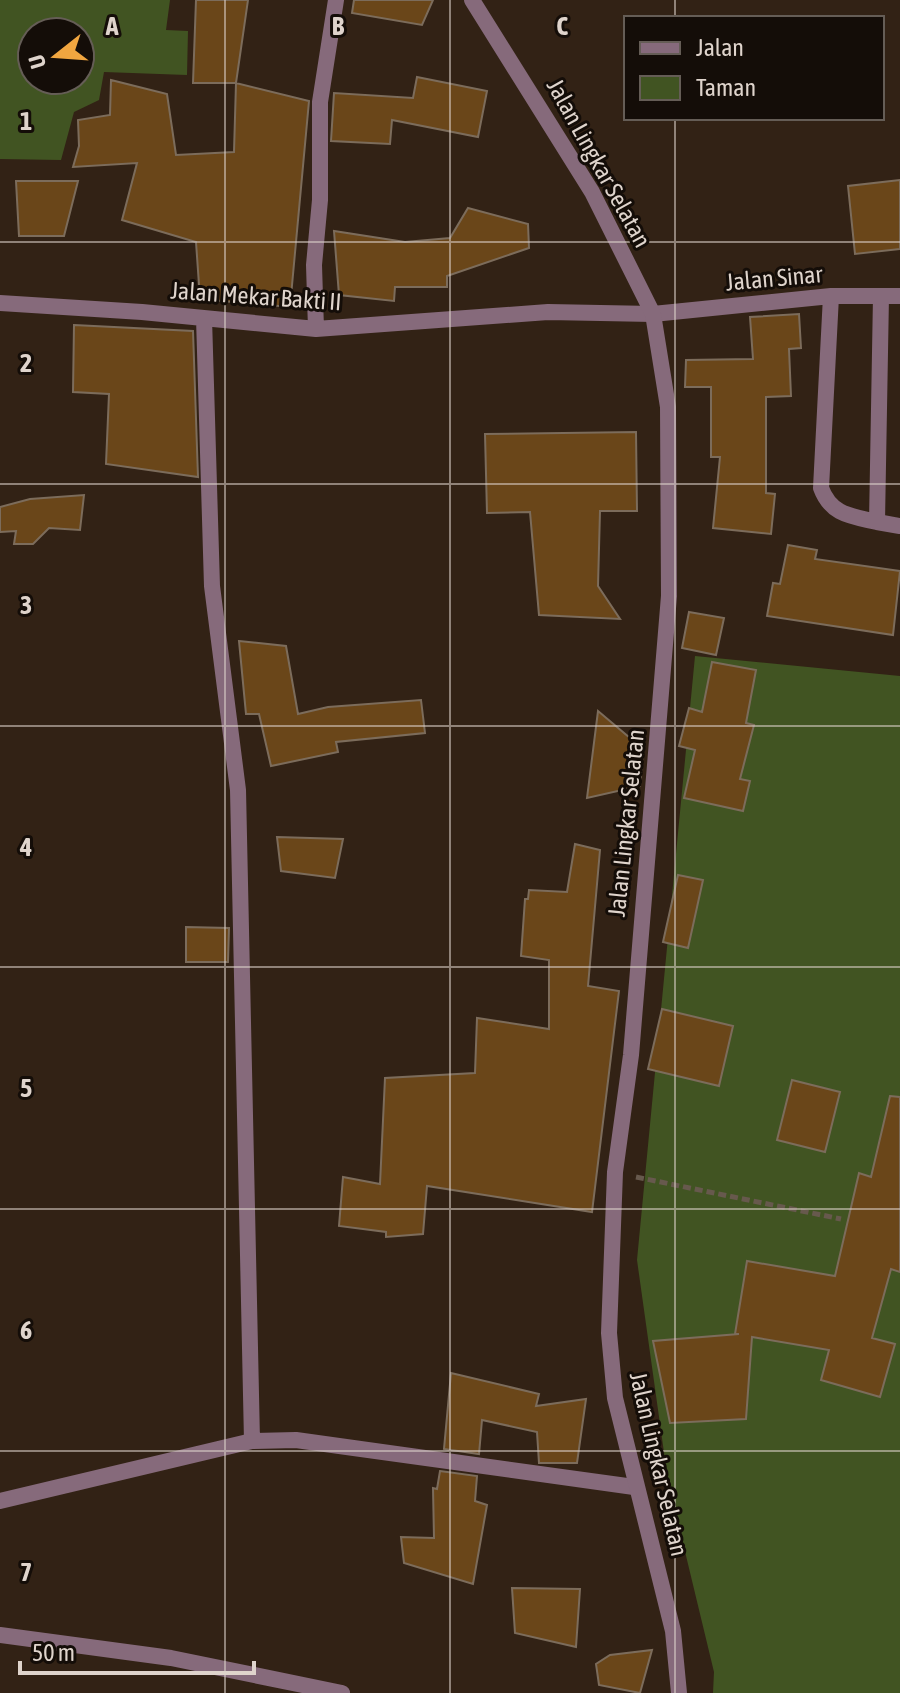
<svg xmlns="http://www.w3.org/2000/svg" width="900" height="1693" font-family="'Asap Condensed',sans-serif">
<style>
.green{fill:#415422;fill-rule:evenodd}
.building{fill:#6a4619;stroke:#7c6c5b;stroke-width:2}
.lines{fill:none;stroke-linecap:round;stroke-linejoin:round}
.path{stroke:#67594d;stroke-width:5;stroke-dasharray:8 4;stroke-linecap:butt}
.minor{stroke:#866a7b;stroke-width:16}
.tertiary{stroke:#866a7b;stroke-width:16}
.grid{fill:none;stroke:#dfd4cc;stroke-width:2;stroke-opacity:0.55}
.labels{text-anchor:middle;dominant-baseline:central;stroke-width:6;stroke-linejoin:round;paint-order:stroke}
.street-label{font-size:24px;fill:#dfd4cc;stroke:#140d08}
.grid-label{font-size:26px;text-anchor:middle;font-weight:bold;fill:#dfd4cc;stroke:#140d08;stroke-width:6;stroke-linejoin:round;paint-order:stroke}
</style>
<rect width="100%" height="100%" fill="#322215"/>
<path class="green" d="M 0,0 L 170,0 L 166,30 L 188,31 L 187,75 L 104,72 L 99,100 L 74,112 L 61,160 L 0,159 ZM 32,32 L 80,32 L 80,80 L 32,80 Z
M 695,656 L 900,676 L 900,1693 L 713,1693 L 714,1672 L 668,1481 L 637,1260 Z"/>
<path class="building" d="M 196,0 L 248,0 L 236,83 L 193,83 Z
M 354,0 L 433,0 L 422,25 L 352,13 Z
M 417,77 L 487,91 L 478,137 L 392,120 L 390,144 L 331,141 L 334,93 L 413,98 Z
M 111,80 L 167,94 L 176,155 L 234,152 L 236,83 L 309,101 L 290,307 L 200,299 L 196,242 L 122,220 L 137,163 L 73,167 L 79,146 L 78,120 L 110,115 Z
M 900,180 L 900,249 L 855,254 L 848,186 Z
M 16,181 L 78,181 L 64,236 L 19,236 Z
M 468,208 L 528,224 L 529,248 L 447,276 L 447,287 L 395,287 L 394,301 L 339,295 L 334,231 L 405,242 L 450,238 Z
M 799,314 L 801,348 L 789,349 L 791,396 L 766,397 L 766,493 L 775,494 L 771,534 L 713,528 L 720,457 L 711,457 L 711,387 L 685,387 L 686,360 L 753,359 L 750,317 Z
M 74,325 L 193,331 L 198,477 L 106,464 L 109,394 L 73,392 Z
M 636,432 L 637,511 L 600,511 L 598,586 L 620,619 L 539,615 L 530,512 L 487,513 L 485,434 Z
M 84,495 L 80,530 L 49,528 L 33,544 L 14,544 L 16,531 L 0,532 L 0,507 L 30,499 Z
M 788,545 L 817,550 L 815,559 L 900,571 L 893,635 L 767,616 L 773,583 L 780,584 Z
M 689,612 L 724,618 L 716,655 L 682,648 Z
M 239,641 L 286,646 L 298,714 L 328,707 L 421,700 L 425,733 L 336,742 L 338,752 L 271,766 L 259,714 L 246,714 Z
M 712,662 L 756,670 L 746,723 L 754,725 L 740,779 L 750,781 L 743,811 L 684,798 L 695,750 L 679,746 L 689,708 L 702,712 Z
M 598,711 L 643,749 L 640,786 L 587,798 Z
M 277,837 L 343,839 L 335,878 L 281,871 Z
M 575,844 L 600,850 L 588,986 L 619,991 L 592,1212 L 427,1186 L 423,1234 L 386,1237 L 386,1232 L 339,1226 L 343,1177 L 380,1184 L 385,1078 L 475,1073 L 477,1018 L 549,1029 L 549,960 L 521,956 L 525,899 L 528,899 L 529,890 L 567,892 Z
M 678,875 L 703,880 L 688,948 L 663,942 Z
M 186,927 L 229,928 L 228,962 L 186,962 Z
M 662,1009 L 733,1026 L 719,1086 L 648,1069 Z
M 792,1080 L 840,1092 L 825,1152 L 777,1140 Z
M 890,1096 L 900,1097 L 900,1272 L 891,1269 L 872,1338 L 895,1344 L 880,1397 L 821,1380 L 829,1350 L 752,1337 L 746,1419 L 670,1423 L 653,1341 L 739,1334 L 735,1334 L 747,1261 L 835,1276 L 859,1173 L 871,1177 Z
M 451,1373 L 539,1394 L 536,1406 L 586,1399 L 577,1463 L 539,1463 L 537,1432 L 482,1420 L 479,1454 L 444,1449 Z
M 440,1471 L 477,1476 L 475,1501 L 487,1505 L 473,1584 L 404,1563 L 401,1537 L 434,1538 L 433,1488 L 437,1489 Z
M 512,1588 L 580,1589 L 576,1647 L 515,1633 Z
M 652,1650 L 640,1693 L 599,1685 L 596,1664 L 610,1655 Z"/>
<g class="lines">
<path class="path" d="M 636,1177 L 841,1219"/>
<path class="minor" d="M 831,296 L 821,488 C 831,515 851,516 877,522
M 881,296 L 877,522 L 900,526
M 0,303 L 142,312 L 316,329 L 548,312 L 653,314 L 831,296 L 900,296
M 204,318 L 212,586 L 238,790 L 252,1441
M 316,329 L 314,265 L 320,200 L 320,102 L 336,0
M 0,1501 L 252,1441 L 296,1440 L 634,1487
M 0,1635 L 171,1658 L 342,1693"/>
<path class="tertiary" d="M 472,0 L 592,192 L 653,314 L 668,407 L 669,596 L 631,1055 L 615,1172 L 609,1333 L 615,1398 L 673,1631 L 679,1693"/>
</g>
<path class="grid" d="M 225,0 L 225,1693M 450,0 L 450,1693M 675,0 L 675,18M 675,118 L 675,1693M 0,242 L 900,242M 0,484 L 900,484M 0,726 L 900,726M 0,967 L 900,967M 0,1209 L 900,1209M 0,1451 L 900,1451"/>
<g class="labels">
<g class="street-label">
<text transform="translate(599 163) rotate(61)">Jalan Lingkar Selatan</text>
<text transform="translate(774 278) rotate(-5)">Jalan Sinar</text>
<text transform="translate(256 296) rotate(4)">Jalan Mekar Bakti II</text>
<text transform="translate(626 823) rotate(-84)">Jalan Lingkar Selatan</text>
<text transform="translate(659 1464) rotate(77)">Jalan Lingkar Selatan</text>
</g>
</g>
<g class="grid-label">
<text x="112" y="35">A</text>
<text x="338" y="35">B</text>
<text x="562" y="35">C</text>
<text x="26" y="130">1</text>
<text x="26" y="372">2</text>
<text x="26" y="614">3</text>
<text x="26" y="856">4</text>
<text x="26" y="1097">5</text>
<text x="26" y="1339">6</text>
<text x="26" y="1581">7</text>
</g>
<rect x="624" y="16" width="260" height="104" fill="#140d08" stroke="#655d56" stroke-width="2"/>
<rect x="640" y="42" width="40" height="12" fill="#866a7b" stroke="#655d56" stroke-width="2"/>
<text x="696" y="56" font-size="24" fill="#dfd4cc">Jalan</text>
<rect x="640" y="76" width="40" height="24" fill="#415422" stroke="#655d56" stroke-width="2"/>
<text x="696" y="96" font-size="24" fill="#dfd4cc">Taman</text>
<g transform="translate(56 56) rotate(253)"><circle r="38" fill="#140d08" stroke="#655d56" stroke-width="2"/>
<path d="M0-6L14 30L0 20L-14 30Z" fill="#f1a640"/>
<text y="-12" font-size="22" font-weight="bold" text-anchor="middle" fill="#dfd4cc">U</text>
</g>
<path d="M20 1661v12h234v-12" fill="none" stroke="#dfd4cc" stroke-width="4"/>
<text x="32" y="1661" font-size="24" fill="#dfd4cc" stroke="#140d08" stroke-width="6" paint-order="stroke">50 m</text>
</svg>
